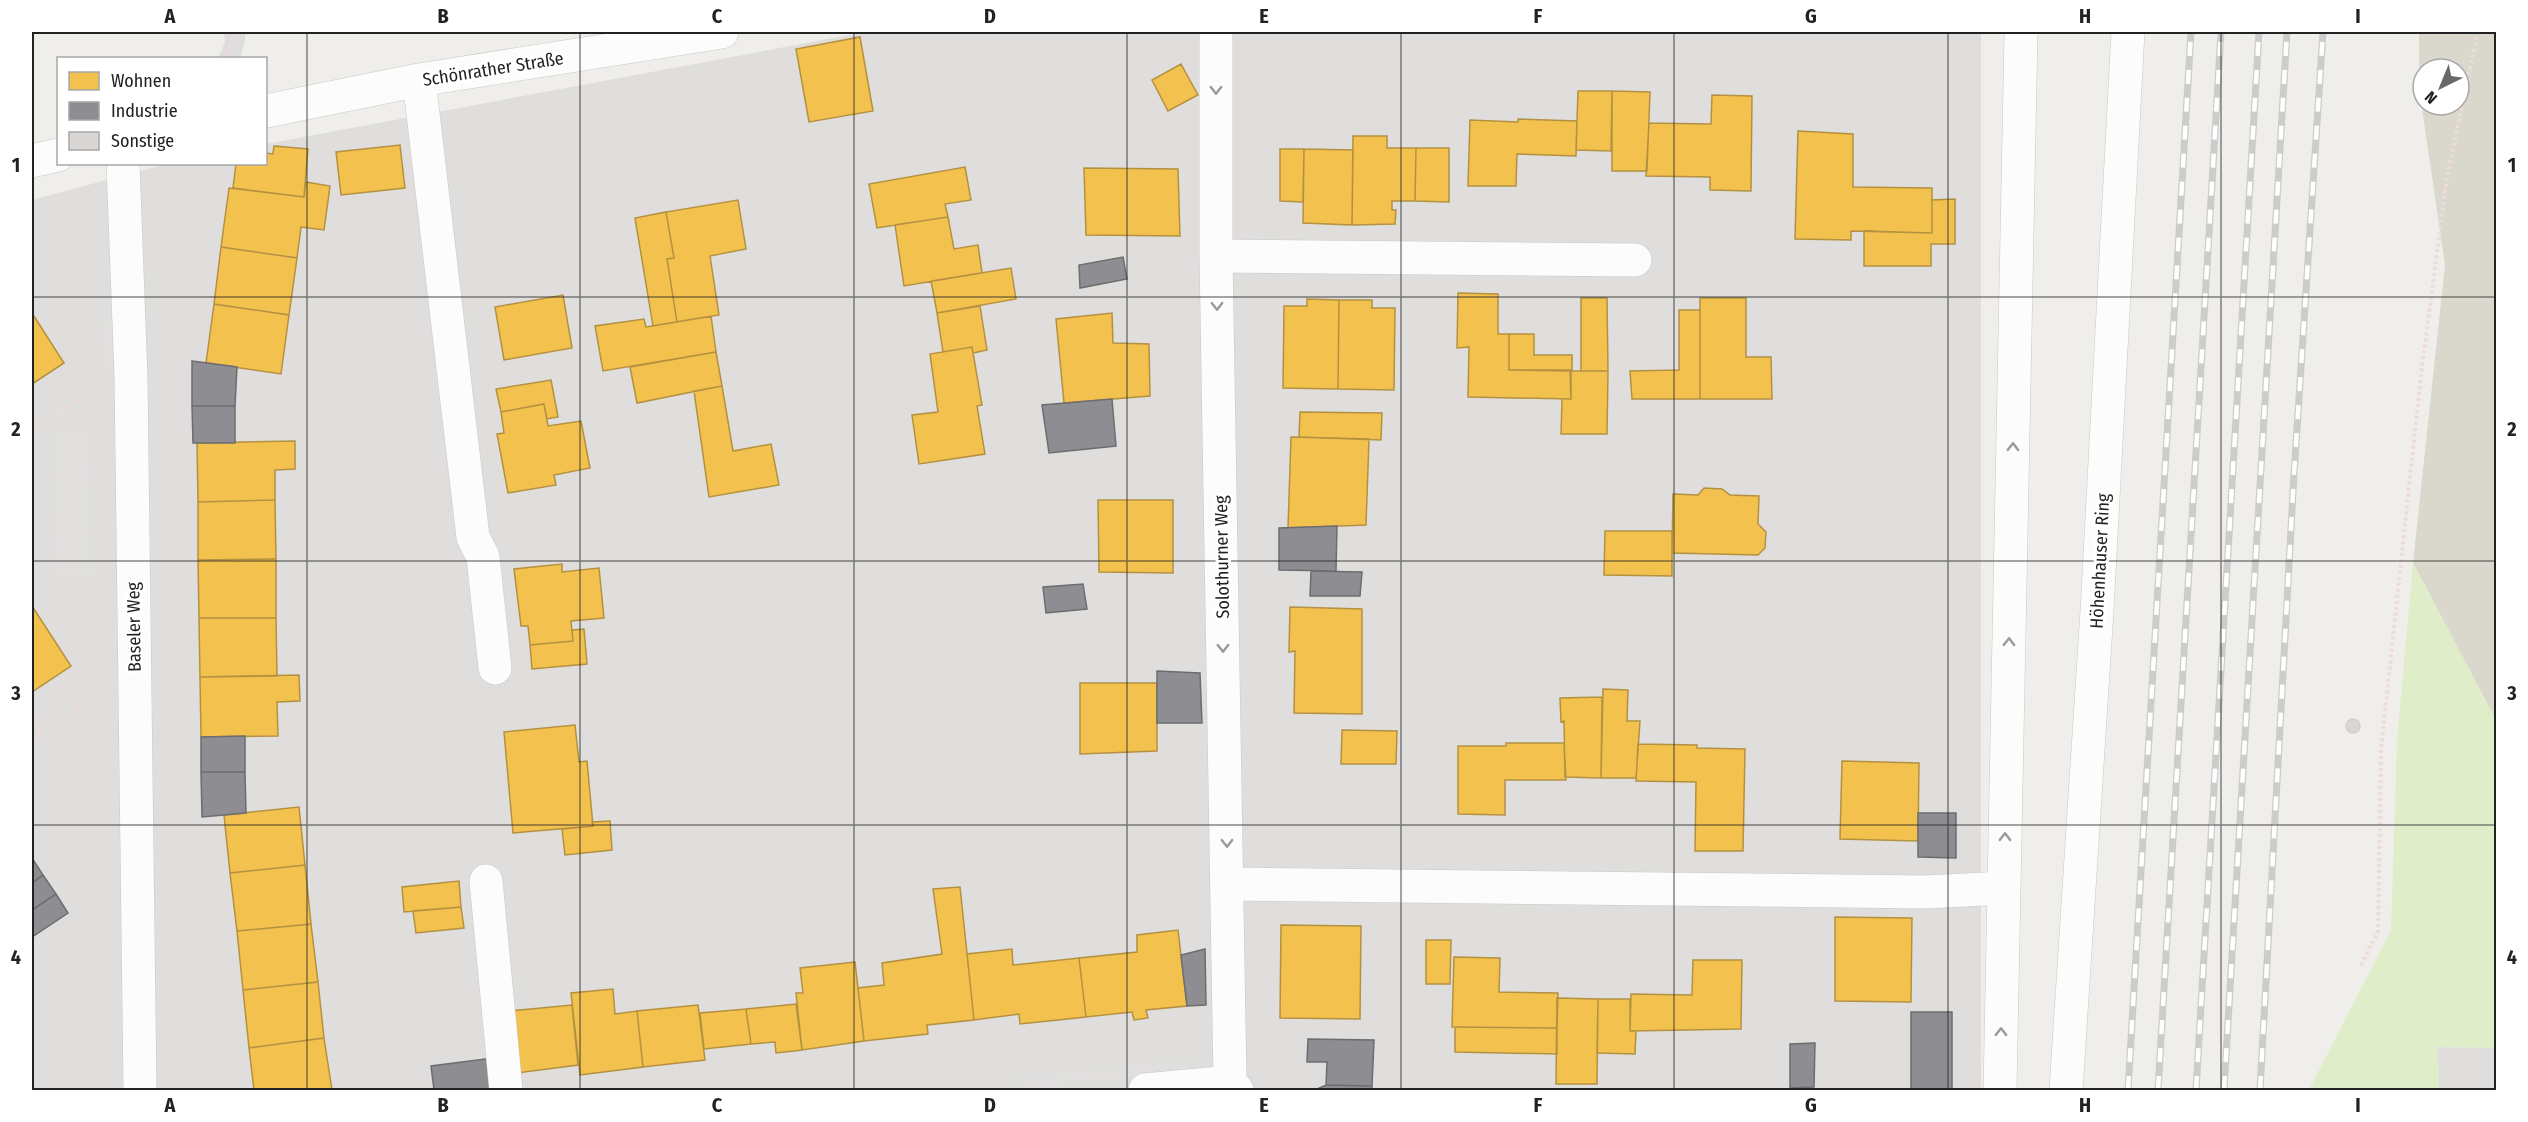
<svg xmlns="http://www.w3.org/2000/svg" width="2528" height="1122" font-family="'Fira Sans Condensed',sans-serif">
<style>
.residential{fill:#dfdedc}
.construction{fill:#dad8cc;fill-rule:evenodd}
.grass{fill:#e0edc9}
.parking{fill:#e0dfde}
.pier{fill:#dedddd}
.homes{fill:#f2c14e;stroke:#b49141;stroke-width:1.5}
.industry{fill:#8d8d92;stroke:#6d6d70;stroke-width:1.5}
.building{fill:#d9d6d3;stroke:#d3cfcc;stroke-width:1.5}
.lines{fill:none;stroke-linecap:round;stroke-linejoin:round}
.minor-casing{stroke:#c9c8c7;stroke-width:34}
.path{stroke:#eddbdb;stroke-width:4;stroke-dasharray:3 3;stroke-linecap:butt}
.minor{stroke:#fdfcfc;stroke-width:33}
.rail-casing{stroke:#ccc;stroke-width:7}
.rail{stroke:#fff;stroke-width:4.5;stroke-dasharray:14;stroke-linecap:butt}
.oneway{stroke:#9a9a9a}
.grid{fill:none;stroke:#222;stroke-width:1.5;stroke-opacity:0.55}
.labels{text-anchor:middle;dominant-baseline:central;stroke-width:6;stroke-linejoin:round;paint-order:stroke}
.street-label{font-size:18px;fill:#222;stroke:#fff}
.neatline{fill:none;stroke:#222;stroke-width:2}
.grid-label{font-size:20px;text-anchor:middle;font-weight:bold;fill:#222}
</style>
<rect width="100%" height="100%" fill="#f0eeeb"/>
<path class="residential" d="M 865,32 L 1981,32 L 1981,1090 L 32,1090 L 32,200 L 166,164 L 266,164 L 266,144 Z
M 2437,1047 L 2496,1048 L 2496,1090 L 2439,1090 Z"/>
<path class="construction" d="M 2419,32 L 2496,32 L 2496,720 L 2413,563 L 2445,265 L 2419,88 ZM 2423,69 L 2459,69 L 2459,105 L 2423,105 Z"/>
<path class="grass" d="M 2413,563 L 2496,720 L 2496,1048 L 2438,1047 L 2439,1090 L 2309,1090 L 2391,930 L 2397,741 Z"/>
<path class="parking" d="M 101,290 L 116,290 L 117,367 L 103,367 Z
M 52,432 L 91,432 L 94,577 L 55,577 Z
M 136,454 L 151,455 L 154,724 L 140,724 Z
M 1190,1060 L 1191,1073 L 1022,1090 L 1020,1078 Z"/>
<path class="pier" d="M 224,32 L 245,32 L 245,40 L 240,58 L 218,58 L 225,42 Z"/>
<path class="homes" d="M 860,37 L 873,111 L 809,122 L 796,49 Z
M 1181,64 L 1198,95 L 1168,111 L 1152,80 Z
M 1578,91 L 1612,91 L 1611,151 L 1576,150 Z
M 1612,91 L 1650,92 L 1647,171 L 1612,171 Z
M 1712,95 L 1752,96 L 1751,191 L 1710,190 L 1710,177 L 1646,176 L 1649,123 L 1711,124 Z
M 1518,119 L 1577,121 L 1576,156 L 1517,154 L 1516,186 L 1468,186 L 1470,120 L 1518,122 Z
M 1798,131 L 1853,134 L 1853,187 L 1932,188 L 1932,233 L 1851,231 L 1851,240 L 1795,239 Z
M 1353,136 L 1387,136 L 1387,148 L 1416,148 L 1415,201 L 1392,201 L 1392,210 L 1396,210 L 1395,224 L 1352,225 Z
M 400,145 L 405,188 L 341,195 L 336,152 Z
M 274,146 L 308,149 L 304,197 L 233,188 L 236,164 L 266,164 L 266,153 L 273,154 Z
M 1416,148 L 1449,148 L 1449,202 L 1415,201 Z
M 1280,149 L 1304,149 L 1303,202 L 1280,201 Z
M 1304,149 L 1353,150 L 1352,225 L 1303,223 Z
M 965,167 L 971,200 L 945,204 L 948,217 L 877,228 L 869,184 Z
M 1084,168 L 1178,169 L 1180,236 L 1086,235 Z
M 306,182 L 330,186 L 324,230 L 301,227 L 297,258 L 221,247 L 229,188 L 304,197 Z
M 1955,199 L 1955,244 L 1931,244 L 1931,266 L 1864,266 L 1864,231 L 1932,233 L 1932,200 Z
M 738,200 L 746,249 L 710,256 L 719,315 L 677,322 L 667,259 L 674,258 L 666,212 Z
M 666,212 L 674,258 L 667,259 L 677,322 L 653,326 L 635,218 Z
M 948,217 L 954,249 L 978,245 L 982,273 L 904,286 L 895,225 Z
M 221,247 L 297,258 L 289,315 L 214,304 Z
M 1011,268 L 1016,299 L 937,313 L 931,281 Z
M 1458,293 L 1498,294 L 1498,334 L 1509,334 L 1509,370 L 1571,370 L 1571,399 L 1468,397 L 1469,347 L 1457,348 Z
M 563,295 L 572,348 L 504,360 L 495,307 Z
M 1581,298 L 1607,298 L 1608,371 L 1581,371 Z
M 1700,298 L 1746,298 L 1746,357 L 1771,357 L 1772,399 L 1700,399 Z
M 1307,299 L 1339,300 L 1338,389 L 1283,388 L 1284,306 L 1307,306 Z
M 1339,300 L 1372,300 L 1372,308 L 1395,308 L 1394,390 L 1338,389 Z
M 214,304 L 289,315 L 281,374 L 206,363 Z
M 980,306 L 987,350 L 973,353 L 972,347 L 943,352 L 937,313 Z
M 1679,310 L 1700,310 L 1700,399 L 1632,399 L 1630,371 L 1679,370 Z
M 32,313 L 64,363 L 32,384 Z
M 1112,313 L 1113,343 L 1149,344 L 1150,396 L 1064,403 L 1056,319 Z
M 711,316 L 716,352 L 603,371 L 595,326 L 644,319 L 646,327 Z
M 1509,334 L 1534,334 L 1534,355 L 1572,355 L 1572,371 L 1509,370 Z
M 972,347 L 982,405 L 977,406 L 985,454 L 919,464 L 912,415 L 938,412 L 930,354 Z
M 716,352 L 722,386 L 637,403 L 630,367 Z
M 1570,371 L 1608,371 L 1607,434 L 1561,434 L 1562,399 L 1571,399 Z
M 551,380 L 558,417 L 547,419 L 544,404 L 501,412 L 496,389 Z
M 722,386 L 733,451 L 771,444 L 779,485 L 709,497 L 694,391 Z
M 544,404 L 548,426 L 581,421 L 590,468 L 554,475 L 556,485 L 508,493 L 497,434 L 504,433 L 501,412 Z
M 1300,412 L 1382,413 L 1381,440 L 1299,437 Z
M 1291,437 L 1369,439 L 1366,525 L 1288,528 Z
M 295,441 L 295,469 L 275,470 L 275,500 L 198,502 L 197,443 Z
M 1704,488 L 1722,489 L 1730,495 L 1759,496 L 1758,524 L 1766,532 L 1765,548 L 1758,555 L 1672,553 L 1673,494 L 1698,495 Z
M 275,500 L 276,559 L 198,560 L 198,502 Z
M 1098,500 L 1173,500 L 1173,573 L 1099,572 Z
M 1605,531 L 1672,531 L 1672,576 L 1604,575 Z
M 276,559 L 276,618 L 199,618 L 198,560 Z
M 562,564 L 562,572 L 599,568 L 604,618 L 571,621 L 573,641 L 530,645 L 528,626 L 521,626 L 514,569 Z
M 32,606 L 71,666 L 32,692 Z
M 1290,607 L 1362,609 L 1362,714 L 1294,713 L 1295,651 L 1289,652 Z
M 199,618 L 276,618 L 277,676 L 200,677 Z
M 584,629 L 587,664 L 532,669 L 530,645 L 573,641 L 572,630 Z
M 299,675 L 300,701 L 277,702 L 278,736 L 201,737 L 200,677 Z
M 1080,683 L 1157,683 L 1157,751 L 1080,754 Z
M 1603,689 L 1628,690 L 1627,721 L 1640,721 L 1636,778 L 1601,778 Z
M 1602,697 L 1601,778 L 1565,777 L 1564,721 L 1561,722 L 1560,698 Z
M 575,725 L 579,762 L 587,761 L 593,826 L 513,833 L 504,732 Z
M 1342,730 L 1397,731 L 1396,764 L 1341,764 Z
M 1506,743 L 1564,743 L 1566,780 L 1505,780 L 1505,815 L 1458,814 L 1458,746 L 1506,746 Z
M 1638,744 L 1697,745 L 1697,748 L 1745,749 L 1743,851 L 1695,851 L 1696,782 L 1636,781 Z
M 1842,761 L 1919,763 L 1918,841 L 1840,839 Z
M 299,807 L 305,865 L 230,873 L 224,815 Z
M 610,821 L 612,850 L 565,855 L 562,829 L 593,826 L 592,822 Z
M 305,865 L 311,924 L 237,931 L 230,873 Z
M 459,881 L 461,907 L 404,912 L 402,887 Z
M 960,887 L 974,1020 L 927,1025 L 928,1034 L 864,1041 L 858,988 L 884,985 L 882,963 L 942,954 L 933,889 Z
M 461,907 L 464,928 L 416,933 L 413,911 Z
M 1835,917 L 1912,918 L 1911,1002 L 1835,1001 Z
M 311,924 L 318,982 L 243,990 L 237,931 Z
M 1281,925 L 1361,926 L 1360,1019 L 1280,1018 Z
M 1178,930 L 1187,1006 L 1146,1010 L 1148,1018 L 1134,1020 L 1132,1012 L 1086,1017 L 1079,958 L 1137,952 L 1137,935 Z
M 1426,940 L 1451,940 L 1450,984 L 1426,984 Z
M 1012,949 L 1013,965 L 1079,958 L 1086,1017 L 1020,1024 L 1019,1014 L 974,1020 L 967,954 Z
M 1454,957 L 1500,958 L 1499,992 L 1558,993 L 1557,1028 L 1452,1027 Z
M 1693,960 L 1742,960 L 1741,1029 L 1630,1031 L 1631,994 L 1692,995 Z
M 855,962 L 864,1041 L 802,1050 L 796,993 L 803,993 L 800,968 Z
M 318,982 L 324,1038 L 249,1048 L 243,990 Z
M 613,989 L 615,1014 L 637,1011 L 643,1067 L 580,1075 L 571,993 Z
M 1557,998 L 1598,999 L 1597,1084 L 1556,1084 Z
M 1598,999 L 1630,999 L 1630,1031 L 1636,1031 L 1635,1054 L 1597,1053 Z
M 796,1004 L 802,1050 L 776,1053 L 775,1042 L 751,1044 L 746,1009 Z
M 572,1005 L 578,1065 L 517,1073 L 510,1011 Z
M 698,1005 L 705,1060 L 643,1067 L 637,1011 Z
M 746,1009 L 751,1044 L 704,1049 L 700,1013 Z
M 1455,1027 L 1557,1028 L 1557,1054 L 1455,1052 Z
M 324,1038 L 332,1090 L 254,1090 L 249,1048 Z"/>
<path class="industry" d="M 1123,257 L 1127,279 L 1080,288 L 1079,265 Z
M 192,361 L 237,367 L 235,406 L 192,406 Z
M 1112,399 L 1116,446 L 1049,453 L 1042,405 Z
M 192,406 L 235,406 L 235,443 L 193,443 Z
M 1337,526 L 1336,571 L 1279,570 L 1279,528 Z
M 1311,571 L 1362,572 L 1360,596 L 1310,596 Z
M 1083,584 L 1087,609 L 1046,613 L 1043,587 Z
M 1157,671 L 1200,673 L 1202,723 L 1157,723 Z
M 245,736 L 245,772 L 201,772 L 201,737 Z
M 201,772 L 245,772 L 246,813 L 202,817 Z
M 1918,813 L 1956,813 L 1956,858 L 1918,857 Z
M 32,858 L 43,875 L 32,883 Z
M 43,875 L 56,894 L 32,910 L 32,883 Z
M 56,894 L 68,913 L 32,937 L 32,910 Z
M 1205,949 L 1206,1005 L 1187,1006 L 1181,955 Z
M 1911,1012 L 1952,1012 L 1952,1090 L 1911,1090 Z
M 1308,1039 L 1374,1040 L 1372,1086 L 1326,1085 L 1327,1062 L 1307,1062 Z
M 1815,1043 L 1814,1087 L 1790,1088 L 1790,1044 Z
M 493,1058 L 497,1090 L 434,1090 L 431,1066 Z
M 1326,1085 L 1372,1086 L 1372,1090 L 1315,1090 Z"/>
<path class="building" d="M2346 726a7 7 0 1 1 14 0a7 7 0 1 1-14 0Z"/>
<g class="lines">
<defs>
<path id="minor" d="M 1216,32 L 1216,256 L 1230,1082
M 419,80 L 473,537 L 483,557 L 495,668
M 266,111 L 419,80 L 722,32
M 32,161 L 58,155
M 123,164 L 131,377 L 140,1090
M 1216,256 L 1635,260
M 486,881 L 506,1090
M 1228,884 L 1926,892 L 2003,888
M 1145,1090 L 1230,1082 L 1237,1090
M 2000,1090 L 2021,32
M 2066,1090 L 2097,611 L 2128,32"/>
</defs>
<use href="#minor" class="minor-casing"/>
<path class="path" d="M 225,58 L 235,32
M 32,431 L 89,393
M 32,717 L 41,732
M 32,738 L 91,700
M 2361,965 L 2378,931 L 2381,750 L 2421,375 L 2447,176 L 2478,32"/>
<use href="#minor" class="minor"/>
<defs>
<path id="rail" d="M 2128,1090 L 2191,32
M 2158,1090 L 2221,32
M 2196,1090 L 2259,32
M 2224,1090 L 2287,32
M 2260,1090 L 2294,474 L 2323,32"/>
</defs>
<use href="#rail" class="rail-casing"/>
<use href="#rail" class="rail"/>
</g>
<defs><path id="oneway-chevron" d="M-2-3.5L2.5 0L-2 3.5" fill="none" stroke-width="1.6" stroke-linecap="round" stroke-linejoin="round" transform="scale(1.5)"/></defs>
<g class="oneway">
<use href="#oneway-chevron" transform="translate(1216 90) rotate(90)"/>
<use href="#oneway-chevron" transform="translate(1217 306) rotate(89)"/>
<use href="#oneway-chevron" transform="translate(2013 447) rotate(-89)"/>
<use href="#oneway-chevron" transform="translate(2009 642) rotate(-89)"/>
<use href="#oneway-chevron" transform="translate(1223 648) rotate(89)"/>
<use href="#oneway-chevron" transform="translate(2005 837) rotate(-89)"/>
<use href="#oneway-chevron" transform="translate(1227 843) rotate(89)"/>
<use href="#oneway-chevron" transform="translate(2001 1032) rotate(-89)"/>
</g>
<path class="grid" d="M 307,32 L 307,1090M 580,32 L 580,1090M 854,32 L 854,1090M 1127,32 L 1127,1090M 1401,32 L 1401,1090M 1674,32 L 1674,1090M 1948,32 L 1948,1090M 2221,32 L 2221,1090M 32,297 L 2496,297M 32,561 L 2496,561M 32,825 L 2496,825"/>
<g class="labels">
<g class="street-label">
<text transform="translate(493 69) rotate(-9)">Schönrather Straße</text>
<text transform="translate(1222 557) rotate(-91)">Solothurner Weg</text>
<text transform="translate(2100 561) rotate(-87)">Höhenhauser Ring</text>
<text transform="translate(134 627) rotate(-91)">Baseler Weg</text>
</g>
</g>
<rect width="2528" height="1122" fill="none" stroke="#ffffff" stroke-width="66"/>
<rect x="57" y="57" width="210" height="108" fill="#ffffff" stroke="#a7a7a7" stroke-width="1.5"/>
<rect x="69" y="72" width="30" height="18" fill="#f2c14e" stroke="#a7a7a7" stroke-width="1.5"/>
<text x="111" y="87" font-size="18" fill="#222222">Wohnen</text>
<rect x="69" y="102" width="30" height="18" fill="#8d8d92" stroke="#a7a7a7" stroke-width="1.5"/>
<text x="111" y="117" font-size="18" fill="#222222">Industrie</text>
<rect x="69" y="132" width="30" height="18" fill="#d9d6d3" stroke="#a7a7a7" stroke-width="1.5"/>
<text x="111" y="147" font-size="18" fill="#222222">Sonstige</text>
<g transform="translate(2441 87) rotate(223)"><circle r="28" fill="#ffffff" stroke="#a7a7a7" stroke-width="1.5"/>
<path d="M0-4.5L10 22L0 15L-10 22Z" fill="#6a6968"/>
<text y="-9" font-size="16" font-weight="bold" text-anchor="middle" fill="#222222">N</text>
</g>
<rect x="33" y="33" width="2462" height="1056" class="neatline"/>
<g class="grid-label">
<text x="170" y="23">A</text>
<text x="443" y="23">B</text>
<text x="717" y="23">C</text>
<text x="990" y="23">D</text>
<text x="1264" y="23">E</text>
<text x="1538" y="23">F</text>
<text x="1811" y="23">G</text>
<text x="2085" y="23">H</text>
<text x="2358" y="23">I</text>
<text x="16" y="172">1</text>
<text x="2512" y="172">1</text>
<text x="16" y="436">2</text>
<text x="2512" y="436">2</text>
<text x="16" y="700">3</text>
<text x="2512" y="700">3</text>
<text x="16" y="964">4</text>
<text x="2512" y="964">4</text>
<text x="170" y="1112">A</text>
<text x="443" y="1112">B</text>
<text x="717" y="1112">C</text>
<text x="990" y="1112">D</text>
<text x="1264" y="1112">E</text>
<text x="1538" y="1112">F</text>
<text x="1811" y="1112">G</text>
<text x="2085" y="1112">H</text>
<text x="2358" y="1112">I</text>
</g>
</svg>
